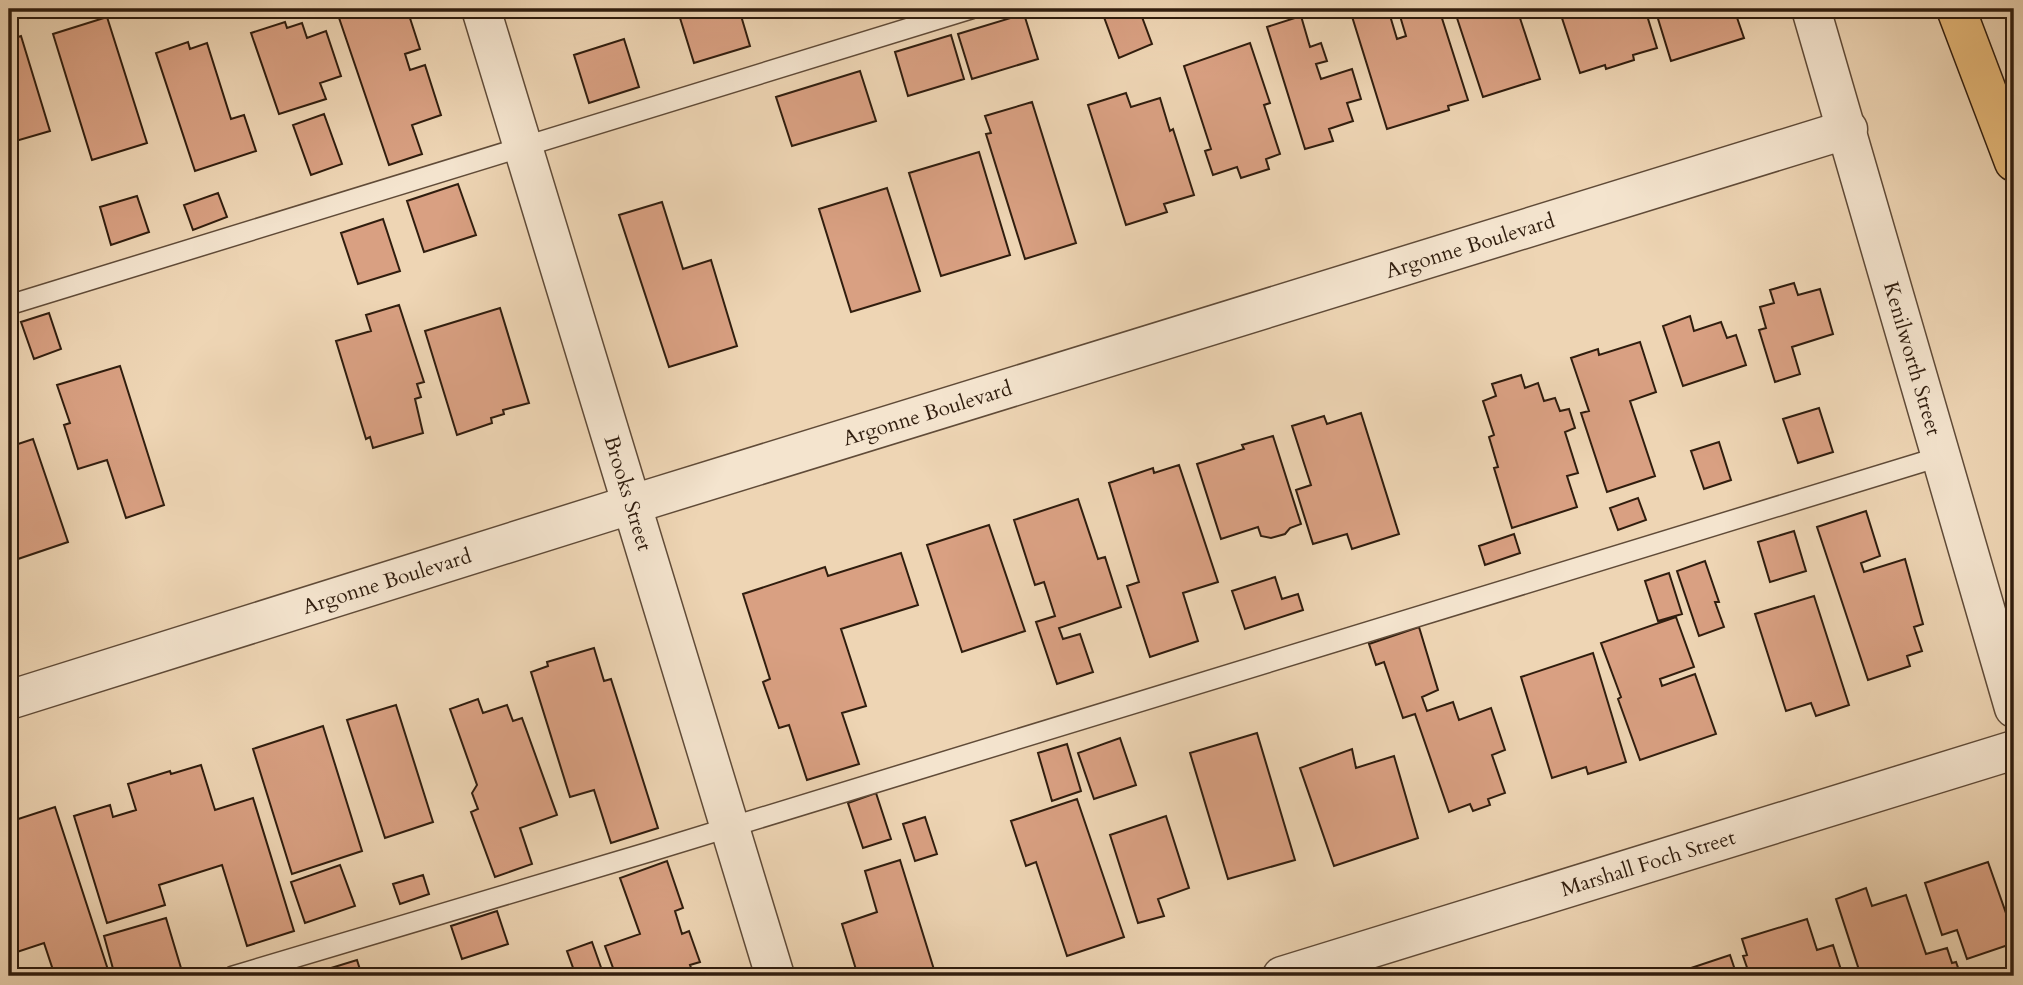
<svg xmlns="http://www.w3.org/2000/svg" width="2023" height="985" font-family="Cardo,serif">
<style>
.building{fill:#d9a082;stroke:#301d0e;stroke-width:2}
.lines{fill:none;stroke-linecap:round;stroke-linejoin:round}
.lane-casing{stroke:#604b38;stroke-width:22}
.street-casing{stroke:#604b38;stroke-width:41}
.highway-casing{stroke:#301d0e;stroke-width:41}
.lane{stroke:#f4e4ce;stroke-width:19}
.street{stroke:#f4e4ce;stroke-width:38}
.highway{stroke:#e7ba7a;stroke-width:38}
.labels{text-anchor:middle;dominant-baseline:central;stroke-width:5;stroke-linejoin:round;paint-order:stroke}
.street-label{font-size:21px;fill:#301d0e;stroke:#f4e4ce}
</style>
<rect width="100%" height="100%" fill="#eed5b4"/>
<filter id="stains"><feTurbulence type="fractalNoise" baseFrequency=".00286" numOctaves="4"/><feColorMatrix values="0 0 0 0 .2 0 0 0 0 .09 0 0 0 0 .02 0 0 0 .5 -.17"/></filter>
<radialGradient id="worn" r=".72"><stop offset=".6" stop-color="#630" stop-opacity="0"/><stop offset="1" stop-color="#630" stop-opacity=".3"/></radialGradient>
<path class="building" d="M 348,9 L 362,9 L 363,12 L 372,9 L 407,9 L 420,49 L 405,54 L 410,70 L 425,65 L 441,115 L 412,125 L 422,154 L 389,165 L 337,12 Z
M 708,9 L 739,9 L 750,46 L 694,63 L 680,18 Z
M 1101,9 L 1139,9 L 1152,44 L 1119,58 Z
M 1355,9 L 1388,9 L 1397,39 L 1406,36 L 1400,16 L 1424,9 L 1439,9 L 1468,100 L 1448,106 L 1449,110 L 1387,129 L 1350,10 Z
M 1457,9 L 1517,9 L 1540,79 L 1483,97 L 1455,12 L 1458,11 Z
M 1559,9 L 1645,9 L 1657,48 L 1633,55 L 1634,60 L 1606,69 L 1605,65 L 1580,73 Z
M 1655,9 L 1734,9 L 1744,38 L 1671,61 Z
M 1024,14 L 1038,59 L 972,79 L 958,34 Z
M 1301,16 L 1310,47 L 1321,43 L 1327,61 L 1316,64 L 1321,79 L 1352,69 L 1361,99 L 1347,103 L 1353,121 L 1329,129 L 1333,141 L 1305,149 L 1267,27 Z
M 107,17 L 147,143 L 92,160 L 53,34 Z
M 285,22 L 287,28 L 302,23 L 307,38 L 326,31 L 341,76 L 320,83 L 326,99 L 279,114 L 251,33 Z
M 951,35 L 964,79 L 908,96 L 895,52 Z
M 21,36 L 50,131 L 9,143 L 9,40 Z
M 624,39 L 639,87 L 589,103 L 574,55 Z
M 188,42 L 190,49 L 207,43 L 231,119 L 244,115 L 256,151 L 195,171 L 156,53 Z
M 1250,43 L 1270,103 L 1264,105 L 1280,154 L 1266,159 L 1269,169 L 1241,178 L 1237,167 L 1213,175 L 1205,151 L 1211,149 L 1184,66 Z
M 860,71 L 876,121 L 792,146 L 776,97 Z
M 1126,93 L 1131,107 L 1160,98 L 1170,131 L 1173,129 L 1194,195 L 1164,204 L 1167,212 L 1126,225 L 1088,105 Z
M 1032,102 L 1076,243 L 1025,259 L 986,134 L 991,133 L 985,116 Z
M 324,114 L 342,164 L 311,175 L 293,125 Z
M 979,152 L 1010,255 L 941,276 L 909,173 Z
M 458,184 L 476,235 L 424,252 L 407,201 Z
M 887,188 L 920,291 L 851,312 L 819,209 Z
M 218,193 L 227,217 L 193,230 L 184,205 Z
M 137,196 L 149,232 L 111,245 L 100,207 Z
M 662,202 L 683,269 L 711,260 L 737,346 L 669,367 L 619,215 Z
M 383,219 L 400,271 L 358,284 L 341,233 Z
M 1794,283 L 1798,295 L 1820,289 L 1833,334 L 1792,347 L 1800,374 L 1775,382 L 1759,330 L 1766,328 L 1760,307 L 1774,303 L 1770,290 Z
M 399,305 L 424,382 L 417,384 L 421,397 L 415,399 L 423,433 L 373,448 L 370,437 L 366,439 L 336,341 L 371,331 L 366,315 Z
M 500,308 L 529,403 L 503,410 L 504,414 L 491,418 L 492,423 L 457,435 L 425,331 Z
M 49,313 L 61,349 L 34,359 L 21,322 Z
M 1690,316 L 1694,331 L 1721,322 L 1727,338 L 1736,335 L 1746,365 L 1683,386 L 1663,326 Z
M 1640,342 L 1656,392 L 1630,401 L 1655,476 L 1607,492 L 1581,413 L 1589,411 L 1571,358 L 1598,349 L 1599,355 Z
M 120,366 L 164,505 L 126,518 L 107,460 L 78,469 L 64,425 L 70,423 L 57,385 Z
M 1521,375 L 1525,388 L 1538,383 L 1544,401 L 1555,398 L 1560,411 L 1569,409 L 1575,428 L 1565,432 L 1578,473 L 1567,476 L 1577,507 L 1512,528 L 1494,468 L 1498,467 L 1489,437 L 1494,435 L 1483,401 L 1496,396 L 1492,384 Z
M 1819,408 L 1833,452 L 1798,463 L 1783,419 Z
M 1361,413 L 1399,534 L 1352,549 L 1347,534 L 1313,544 L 1296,490 L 1311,485 L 1292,426 L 1324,416 L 1327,424 Z
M 1273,436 L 1301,524 L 1290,528 L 1285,534 L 1271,538 L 1261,536 L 1258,527 L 1221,539 L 1197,464 L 1244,449 L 1242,445 Z
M 33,439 L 68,542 L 9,562 L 9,447 Z
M 1719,442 L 1731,480 L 1704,489 L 1691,451 Z
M 1179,465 L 1218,582 L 1183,593 L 1198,641 L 1150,657 L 1127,586 L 1139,582 L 1109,483 L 1153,468 L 1154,473 Z
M 1638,498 L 1646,520 L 1618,530 L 1610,508 Z
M 1078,499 L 1098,559 L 1105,557 L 1121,607 L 1059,628 L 1063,639 L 1080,634 L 1093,672 L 1057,684 L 1036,622 L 1055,616 L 1044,582 L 1035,585 L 1014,520 Z
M 1866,511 L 1880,556 L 1861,563 L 1864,572 L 1905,559 L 1923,624 L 1914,627 L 1922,651 L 1907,656 L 1910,666 L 1868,680 L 1817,527 Z
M 989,525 L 1025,631 L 962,652 L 927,545 Z
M 1794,531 L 1806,571 L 1770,582 L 1758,542 Z
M 1514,534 L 1520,553 L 1485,565 L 1479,546 Z
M 901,553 L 918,605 L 841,629 L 866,706 L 842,713 L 859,764 L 807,780 L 789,725 L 779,728 L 763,682 L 770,679 L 743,594 L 825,567 L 828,576 Z
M 1705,561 L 1719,602 L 1715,602 L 1724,627 L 1699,636 L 1677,571 Z
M 1669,573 L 1682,614 L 1658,621 L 1645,581 Z
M 1275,577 L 1282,599 L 1298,594 L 1303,610 L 1245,629 L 1232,591 Z
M 1814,596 L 1849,705 L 1816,716 L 1811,703 L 1786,711 L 1755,614 Z
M 1676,617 L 1694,667 L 1660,679 L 1662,686 L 1695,674 L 1716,734 L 1640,760 L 1618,699 L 1621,697 L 1601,643 Z
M 1419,627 L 1438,690 L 1422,697 L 1427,711 L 1453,702 L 1459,720 L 1491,708 L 1505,750 L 1492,755 L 1505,793 L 1488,799 L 1490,805 L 1473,811 L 1470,804 L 1449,812 L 1415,714 L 1403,718 L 1384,662 L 1376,665 L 1369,644 Z
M 594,648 L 604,681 L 611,679 L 658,828 L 611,843 L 594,790 L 570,797 L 531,672 L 548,666 L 547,662 Z
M 1593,653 L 1626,762 L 1588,774 L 1586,767 L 1552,778 L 1521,677 Z
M 478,699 L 483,713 L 507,705 L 513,721 L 522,718 L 557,815 L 520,828 L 532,864 L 495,877 L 471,812 L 478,809 L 472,793 L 477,785 L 450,709 Z
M 396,705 L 433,822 L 385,838 L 347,720 Z
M 323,726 L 362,851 L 292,874 L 253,749 Z
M 1257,733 L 1295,860 L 1228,879 L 1190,753 Z
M 1120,738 L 1136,785 L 1094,799 L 1078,753 Z
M 1067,744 L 1081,791 L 1052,801 L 1038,753 Z
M 1352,749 L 1356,768 L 1394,756 L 1418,838 L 1334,866 L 1300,768 Z
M 201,765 L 215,810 L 253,798 L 294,931 L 247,946 L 222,865 L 159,885 L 165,905 L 107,923 L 74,816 L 110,805 L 113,817 L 136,810 L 128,784 L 170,771 L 171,774 Z
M 876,793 L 891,839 L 863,848 L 848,803 Z
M 1077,799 L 1124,937 L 1067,956 L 1036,862 L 1026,866 L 1011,821 Z
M 55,807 L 110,976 L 55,976 L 44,943 L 14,953 L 9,936 L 9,822 Z
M 1166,816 L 1189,888 L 1158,899 L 1164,916 L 1138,923 L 1110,835 Z
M 925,817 L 937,854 L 915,861 L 903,824 Z
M 900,860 L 936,976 L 858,976 L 842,924 L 877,912 L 865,871 Z
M 667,861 L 683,908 L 675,911 L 682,934 L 689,931 L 700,962 L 690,965 L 694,976 L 616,976 L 605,946 L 640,934 L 620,878 Z
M 1988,862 L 2014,936 L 2014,943 L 1967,959 L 1957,930 L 1942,935 L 1925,883 Z
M 340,865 L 355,906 L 305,923 L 291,882 Z
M 423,875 L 429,894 L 400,904 L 393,884 Z
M 1866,888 L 1872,906 L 1906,895 L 1926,954 L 1947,948 L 1952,963 L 1956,962 L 1961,976 L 1877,976 L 1876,973 L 1861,976 L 1836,899 Z
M 497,911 L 508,944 L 462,959 L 451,926 Z
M 166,918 L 181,968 L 155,976 L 115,976 L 104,936 Z
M 1807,919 L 1817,950 L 1833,945 L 1843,976 L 1750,976 L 1743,956 L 1747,955 L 1742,939 Z
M 592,942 L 604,976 L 576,976 L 567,951 Z
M 1730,955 L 1737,976 L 1667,976 Z
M 357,960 L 362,976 L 305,976 Z"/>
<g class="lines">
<defs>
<path id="lane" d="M 9,305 L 971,9
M 233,976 L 649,852 L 1942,456"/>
<g id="street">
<path id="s1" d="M 481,9 L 775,976"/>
<path id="s2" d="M 1811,9 L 2014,708"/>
<path id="s3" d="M 9,700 L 633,504 L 1848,129"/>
<path id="s4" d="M 1282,976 L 2014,750"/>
</g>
<path id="highway" d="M 1956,9 L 2014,162"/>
</defs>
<use href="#lane" class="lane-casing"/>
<use href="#street" class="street-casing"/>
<use href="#highway" class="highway-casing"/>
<use href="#lane" class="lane"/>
<use href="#street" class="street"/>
<use href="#highway" class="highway"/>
</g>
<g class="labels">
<g class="street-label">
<text stroke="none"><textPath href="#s3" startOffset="1530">Argonne Boulevard</textPath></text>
<text stroke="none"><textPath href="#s2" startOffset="364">Kenilworth Street</textPath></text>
<text stroke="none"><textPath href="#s3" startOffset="962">Argonne Boulevard</textPath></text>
<text stroke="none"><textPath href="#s1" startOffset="506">Brooks Street</textPath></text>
<text stroke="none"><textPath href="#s3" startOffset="396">Argonne Boulevard</textPath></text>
<text stroke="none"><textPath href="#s4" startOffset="383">Marshall Foch Street</textPath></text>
</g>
</g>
<rect width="2023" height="985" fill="none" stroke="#eed5b4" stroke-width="35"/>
<rect x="10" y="10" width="2002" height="964" fill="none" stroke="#301d0e" stroke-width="3.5"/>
<rect x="18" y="18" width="1988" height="950" fill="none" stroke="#301d0e" stroke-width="2"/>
<rect width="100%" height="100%" filter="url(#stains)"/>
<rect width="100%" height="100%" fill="url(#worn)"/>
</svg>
